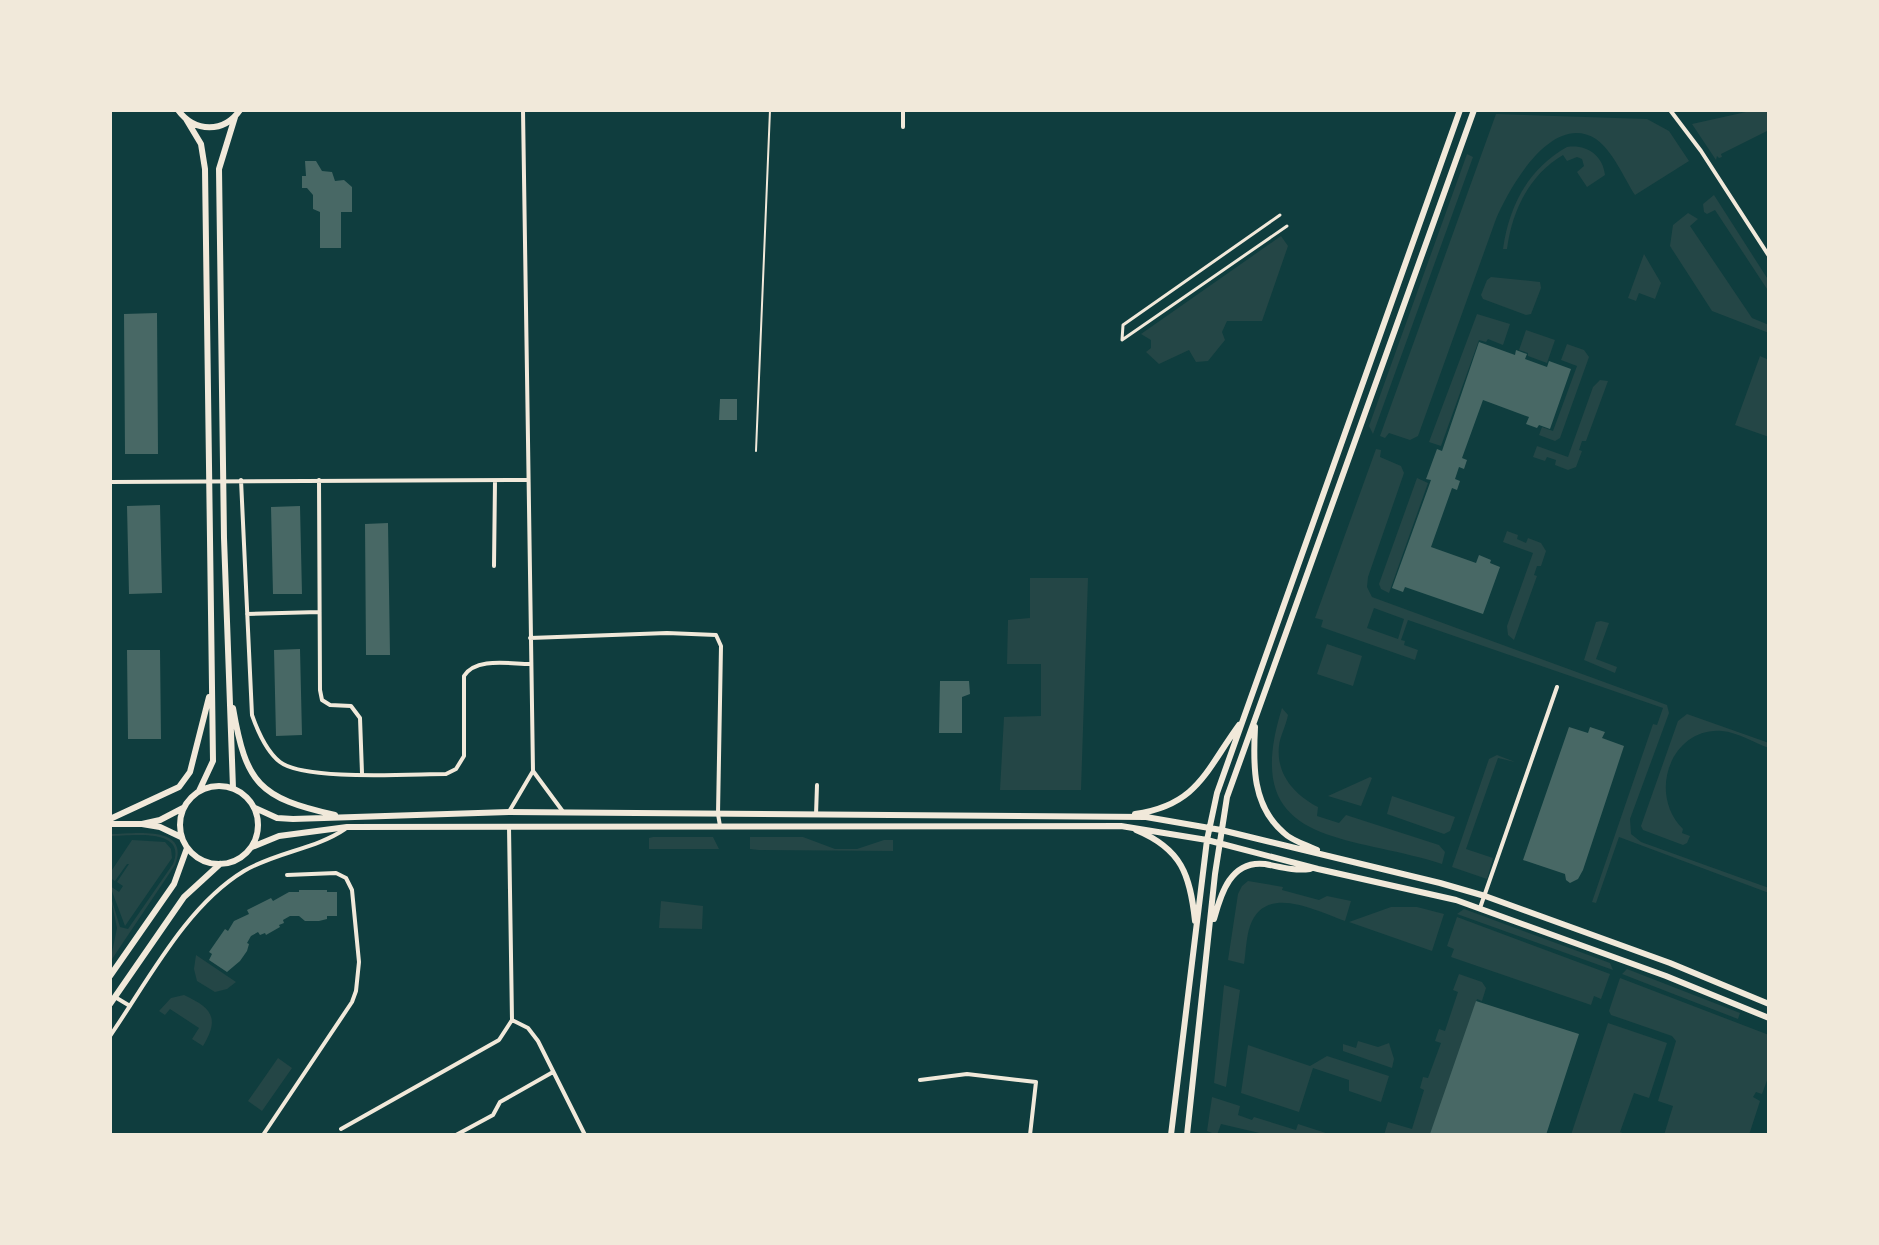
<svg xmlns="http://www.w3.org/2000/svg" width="1879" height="1245" font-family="Overpass,sans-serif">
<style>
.green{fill:#244646;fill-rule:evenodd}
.building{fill:#486865}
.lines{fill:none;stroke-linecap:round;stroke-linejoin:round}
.service{stroke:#f1e9da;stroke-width:2}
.pedestrian{stroke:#f1e9da;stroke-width:3}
.minor{stroke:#f1e9da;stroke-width:4}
.secondary{stroke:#f1e9da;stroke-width:6}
</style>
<rect width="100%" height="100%" fill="#0f3d3e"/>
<path class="green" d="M 1755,110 L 1769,110 L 1769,130 L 1721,154 L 1722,157 L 1719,158 L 1717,156 L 1716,160 L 1692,124 Z
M 1496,114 L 1647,119 L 1669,131 L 1689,161 L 1635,195 C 1624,178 1613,151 1596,139 C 1552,111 1509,188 1496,219 L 1418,436 L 1410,440 L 1389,433 L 1385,438 L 1380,436 Z
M 1567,147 C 1586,144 1603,155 1605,175 L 1587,187 L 1577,172 L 1584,166 L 1582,159 L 1577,157 L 1567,161 L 1563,155 C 1529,175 1512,211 1507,249 L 1503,249 C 1509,206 1528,169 1567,147 Z
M 1467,154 L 1473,157 L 1373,434 L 1369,426 Z
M 1714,195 L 1769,281 L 1769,292 L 1715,210 L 1707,214 L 1704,212 L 1703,204 Z
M 1688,213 L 1698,219 L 1690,226 L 1752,318 L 1769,325 L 1769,333 L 1712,311 L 1670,246 L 1673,225 Z
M 1281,236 L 1288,246 L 1262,321 L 1227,321 L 1222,332 L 1225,340 L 1208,361 L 1196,362 L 1189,350 L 1159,364 L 1146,352 L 1151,348 L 1151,340 L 1141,334 Z
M 1644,254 L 1661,283 L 1655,299 L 1639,293 L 1636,301 L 1628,298 Z
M 1491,277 L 1540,282 L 1541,288 L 1531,314 L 1526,315 L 1483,299 L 1481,295 L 1487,280 Z
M 1477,314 L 1510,324 L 1503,345 L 1488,339 L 1486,342 L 1479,340 L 1441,446 L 1429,442 Z
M 1526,330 L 1555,340 L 1547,363 L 1528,356 L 1528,353 L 1519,350 Z
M 1567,344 L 1584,350 L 1589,357 L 1560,438 L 1555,441 L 1539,435 L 1542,427 L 1553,431 L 1577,366 L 1561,360 Z
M 1760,356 L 1769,360 L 1769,437 L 1735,425 Z
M 1600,380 L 1608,381 L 1586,441 L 1582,441 L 1579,450 L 1582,451 L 1576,467 L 1568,470 L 1555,465 L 1556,460 L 1547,457 L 1545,461 L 1533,457 L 1537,446 L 1568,457 L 1593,387 Z
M 1376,449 L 1381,450 L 1380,457 L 1401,466 L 1404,473 L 1368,577 L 1367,587 L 1372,597 L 1667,705 L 1669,713 L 1630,819 L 1631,834 L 1641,842 L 1769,888 L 1769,893 L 1619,837 L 1596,903 L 1592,902 L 1653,724 L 1657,725 L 1663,708 L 1408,620 L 1401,640 L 1405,641 L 1404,645 L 1418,650 L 1415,660 L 1321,627 L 1323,620 L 1315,618 ZM 1374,608 L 1404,619 L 1398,639 L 1367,628 Z
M 1417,478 L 1428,483 L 1389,593 L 1381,589 L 1379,584 Z
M 1507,531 L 1518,535 L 1517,539 L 1526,543 L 1528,538 L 1541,543 L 1546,551 L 1541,566 L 1537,566 L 1534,575 L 1537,576 L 1514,640 L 1508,635 L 1507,626 L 1533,553 L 1503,542 Z
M 1030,578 L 1088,578 L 1081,790 L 1000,790 L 1004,717 L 1041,716 L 1041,664 L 1007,664 L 1008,620 L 1030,618 Z
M 1601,621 L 1609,623 L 1596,659 L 1617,667 L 1615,673 L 1584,660 L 1596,622 Z
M 1327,644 L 1362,656 L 1353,686 L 1317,674 Z
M 1282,708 L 1288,715 C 1286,726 1280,736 1279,746 C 1276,775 1295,795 1318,807 L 1317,816 L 1339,823 L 1346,815 L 1439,845 L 1445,852 L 1442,864 C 1346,833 1238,848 1282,708 Z
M 1687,714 L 1769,743 L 1769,748 C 1755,743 1737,732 1722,731 C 1671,727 1647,794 1683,829 L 1682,833 L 1690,836 L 1687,843 L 1683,845 L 1643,830 L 1641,826 L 1678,721 Z
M 1497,755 L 1515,762 L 1498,758 L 1466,849 L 1493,858 L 1487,879 L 1452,867 L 1489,759 Z
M 1370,777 L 1372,778 L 1361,806 L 1328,796 Z
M 1392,796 L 1455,817 L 1450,831 L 1444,834 L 1387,814 Z
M 110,834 C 133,834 191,824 175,865 L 110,962 L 117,928 L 110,894 L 120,927 L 128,929 L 173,864 C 188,827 130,836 110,836 Z
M 653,837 L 713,837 L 719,849 L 649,849 L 649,838 Z
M 750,837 L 803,837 L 835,849 L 857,849 L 884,840 L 893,840 L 893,851 L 759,850 L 750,849 Z
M 132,840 L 165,842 L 171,849 L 172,858 L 125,926 L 110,886 L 119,892 L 123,886 L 117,882 L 129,864 L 127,864 L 115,881 L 110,878 L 110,873 Z
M 1248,881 L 1283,887 L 1282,890 L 1319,900 L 1327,896 L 1351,901 L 1345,921 C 1316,911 1265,883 1250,926 C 1246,938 1246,952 1244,964 L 1228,960 L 1238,894 L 1242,886 Z
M 661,901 L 703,906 L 702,929 L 659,928 Z
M 1391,907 L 1417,907 L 1444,914 L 1432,951 L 1349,922 Z
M 1464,909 L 1610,963 L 1613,970 L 1457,914 Z
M 1457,917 L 1610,974 L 1601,999 L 1594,996 L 1591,1005 L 1451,957 L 1454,949 L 1447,946 Z
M 196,955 L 236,982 L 227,989 L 215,992 L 197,981 L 194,969 Z
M 1627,969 L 1740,1013 L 1738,1019 L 1622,974 Z
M 1459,974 L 1482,982 L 1486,988 L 1482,1001 L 1477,999 L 1432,1135 L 1384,1135 L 1388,1122 L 1412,1129 L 1424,1090 L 1420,1088 L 1423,1077 L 1428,1078 L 1441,1043 L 1435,1041 L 1439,1029 L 1445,1031 L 1458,992 L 1453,990 Z
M 1620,978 L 1769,1035 L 1769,1075 L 1762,1094 L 1756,1092 L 1753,1097 L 1760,1101 L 1749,1135 L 1664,1135 L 1673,1106 L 1658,1101 L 1676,1041 L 1672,1036 L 1611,1015 L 1609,1011 Z
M 1224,985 L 1240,990 L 1226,1087 L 1214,1083 Z
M 184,995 C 212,1008 220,1018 203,1046 L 192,1039 L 199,1028 L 170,1009 L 165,1015 L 159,1011 L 171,998 Z
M 1608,1023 L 1667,1043 L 1649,1098 L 1634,1093 L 1620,1132 L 1628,1135 L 1571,1135 Z
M 1358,1041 L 1378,1047 L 1389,1043 L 1394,1059 L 1392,1068 L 1343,1051 L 1343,1044 L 1356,1048 Z
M 1248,1045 L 1310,1066 L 1327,1056 L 1389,1076 L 1381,1102 L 1349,1091 L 1349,1080 L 1313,1068 L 1299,1112 L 1241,1093 Z
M 278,1058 L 292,1068 L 262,1111 L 248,1101 Z
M 1212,1097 L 1240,1106 L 1238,1115 L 1252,1120 L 1254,1117 L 1296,1130 L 1298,1124 L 1332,1135 L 1268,1135 L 1221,1124 L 1217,1135 L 1207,1131 Z"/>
<path class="building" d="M 305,161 L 316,161 L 322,171 L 332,172 L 335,181 L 344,180 L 352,187 L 352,212 L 341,212 L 341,248 L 320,248 L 320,212 L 313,209 L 313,195 L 307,188 L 302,188 L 302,176 L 306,176 Z
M 157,313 L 158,454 L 125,454 L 124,314 Z
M 1479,342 L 1515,355 L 1516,350 L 1527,354 L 1525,359 L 1547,367 L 1549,361 L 1571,369 L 1550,429 L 1539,425 L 1537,428 L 1526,424 L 1529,417 L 1483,400 L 1462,458 L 1467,460 L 1464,469 L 1459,467 L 1455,479 L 1460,481 L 1457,490 L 1452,488 L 1431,547 L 1476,563 L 1479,555 L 1491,560 L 1490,563 L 1500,567 L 1483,614 L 1405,587 L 1403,592 L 1392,588 L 1431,480 L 1426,479 L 1437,449 L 1442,451 Z
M 720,399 L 737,399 L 737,420 L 719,420 Z
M 160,505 L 162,593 L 129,594 L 127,506 Z
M 300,506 L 302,594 L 273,594 L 271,507 Z
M 388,523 L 390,655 L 366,655 L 365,524 Z
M 300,649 L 302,735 L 276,736 L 274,650 Z
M 127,650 L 160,650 L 161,739 L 128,739 Z
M 940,681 L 969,681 L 970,694 L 962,697 L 962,733 L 939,733 Z
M 1569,727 L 1588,733 L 1590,727 L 1605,732 L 1602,738 L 1624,746 L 1583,870 L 1578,879 L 1570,883 L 1566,880 L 1565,874 L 1523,860 Z
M 299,890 L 327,890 L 327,892 L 337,892 L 337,916 L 327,916 L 327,919 L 319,921 L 305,921 L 299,916 L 290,916 L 283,920 L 284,923 L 279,925 L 280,927 L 266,935 L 265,933 L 260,935 L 258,932 L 251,936 L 247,943 L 249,944 L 247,951 L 240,961 L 227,972 L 209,960 L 212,954 L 209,952 L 225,929 L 228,931 L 234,921 L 249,914 L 247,910 L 271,898 L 273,901 L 289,892 L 299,892 Z
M 1476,1001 L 1579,1034 L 1546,1135 L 1430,1134 Z"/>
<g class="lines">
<path class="service" d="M 756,451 L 770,110"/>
<path class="pedestrian" d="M 1280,215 L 1123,325 L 1122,340 L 1287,226"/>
<path class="minor" d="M 523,110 L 533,771 L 564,813
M 1670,110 L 1701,151 L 1769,256
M 903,127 L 903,110
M 241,480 L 252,715 C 258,732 266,751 280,762 C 304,781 411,774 446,774 L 456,769 L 464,756 L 464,676 C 476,657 510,664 530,664
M 319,480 L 320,690 L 322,700 L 330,705 L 351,706 L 360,718 L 362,773
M 110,482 L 527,480
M 494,566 L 495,481
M 247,614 L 319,612
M 530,638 L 667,633 L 716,635 L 721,646 L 718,814 L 720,826
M 510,810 L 533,771
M 816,815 L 817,785
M 509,827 L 512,1020
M 1480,908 L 1557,687
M 110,922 L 110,933
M 115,997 L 130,1006
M 512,1020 L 528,1028 L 538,1041 L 585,1135
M 110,1036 C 148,981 186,906 244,871 C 276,852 316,849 345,829
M 920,1080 L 967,1074 L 1036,1082 L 1030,1135
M 341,1129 L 499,1040 L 512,1020
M 263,1135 L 352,1002 L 356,991 L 359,962 L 352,890 L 346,878 L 336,873 L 287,875
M 456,1135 L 493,1115 L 500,1102 L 553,1072"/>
<path class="secondary" d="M 178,110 C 195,133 224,133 240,110
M 186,119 L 201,144 L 205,169 L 213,761 L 199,791
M 233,708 C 246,784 259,798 335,815
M 1255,727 C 1253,765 1252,806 1284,833 C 1292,841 1307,845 1317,850
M180 825a39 39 0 1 1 78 0a39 39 0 1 1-78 0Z
M 233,788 L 224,538 L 219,169 L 235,117
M 255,808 L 277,818 L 293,819 L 509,812 L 1146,817 L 1221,830 L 1440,883 L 1485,896 L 1670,963 L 1769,1004
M 1135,814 C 1198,805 1206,770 1239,725
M 110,819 L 179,787 L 190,772 L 209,697
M 110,824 L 142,824
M 1136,830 C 1182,849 1190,875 1195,921
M 181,837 L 160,827 L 142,824 L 160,820 L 183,808
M 252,847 L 279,836 L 347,827 L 1121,826 L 1207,840 L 1318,869 L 1456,900 L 1666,976 L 1769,1018
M 1214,919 C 1221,893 1231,860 1265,864 C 1281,867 1294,871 1310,869
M 110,976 L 174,884 L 187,848
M 110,1004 L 184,897 L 220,864
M 1171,1135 L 1207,840 L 1217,793 L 1460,110
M 1187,1135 L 1215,874 L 1227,797 L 1474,110"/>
</g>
<rect width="1879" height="1245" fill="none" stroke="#f1e9da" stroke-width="224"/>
</svg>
